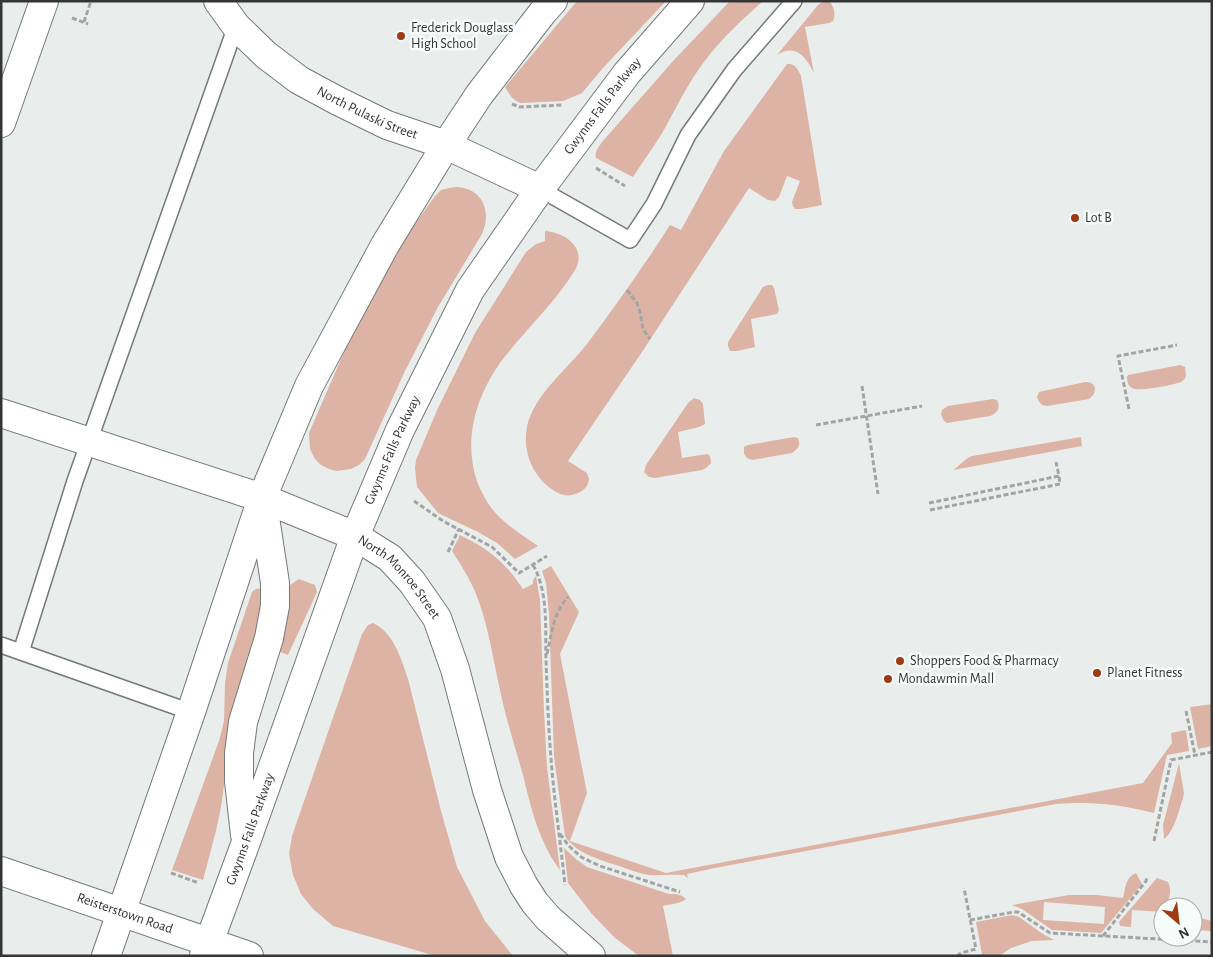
<svg xmlns="http://www.w3.org/2000/svg" width="1213" height="957" font-family="'Alegreya Sans',sans-serif">
<style>
.green{fill:#dcb3a5;fill-rule:evenodd}
.lines{fill:none;stroke-linecap:round;stroke-linejoin:round}
.lane-casing{stroke:#757a78;stroke-width:18}
.street-casing{stroke:#757a78;stroke-width:30}
.secondary-casing{stroke:#757a78;stroke-width:30}
.primary-casing{stroke:#757a78;stroke-width:30}
.path{stroke:#a2a5a4;stroke-width:3;stroke-dasharray:5 2.5;stroke-linecap:butt}
.lane{stroke:#fff;stroke-width:15}
.street{stroke:#fff;stroke-width:28}
.secondary{stroke:#fff;stroke-width:28}
.primary{stroke:#fff;stroke-width:28}
.poi-dot{fill:#a03a14;stroke:#f6fcf9;stroke-width:2}
.labels{text-anchor:middle;dominant-baseline:central;stroke-width:5;stroke-linejoin:round;paint-order:stroke}
.poi-label{font-size:14px;fill:#343635;stroke:#f6fcf9;text-anchor:start}
.street-label{font-size:14px;fill:#343635;stroke:#f6fcf9}
</style>
<rect width="100%" height="100%" fill="#e9eeec"/>
<path class="green" d="M 577,1 L 666,1 L 603,68 L 582,93 L 563,101 L 521,103 C 513,101 509,94 505,87 Z
M 730,1 L 763,1 C 742,20 721,39 704,62 C 687,84 675,111 661,135 C 652,149 642,163 633,177 L 596,158 C 594,152 599,147 602,142 L 674,60 Z
M 824,1 L 830,2 C 834,7 836,15 833,21 L 829,23 L 805,27 L 814,73 C 806,57 796,43 777,55 L 818,5 Z
M 787,64 C 795,63 798,69 801,76 L 822,205 L 801,209 L 795,209 L 793,206 L 792,202 L 800,181 L 787,176 L 779,197 L 775,201 L 768,200 L 749,188 L 644,349 L 568,461 L 587,473 L 589,479 C 588,486 585,490 578,493 C 569,497 561,496 553,490 C 533,477 522,451 527,427 C 533,396 568,368 587,344 C 616,305 644,266 670,225 L 681,230 L 724,151 Z
M 456,187 C 483,188 492,212 482,234 L 438,307 L 404,373 L 365,459 L 359,465 L 351,469 L 336,471 L 329,469 L 321,465 L 315,459 L 310,449 L 309,433 L 341,359 L 368,301 L 407,235 L 435,196 L 441,190 L 449,188 Z
M 545,231 C 564,232 588,248 575,270 C 555,303 526,329 503,359 C 476,395 462,441 478,484 C 482,493 487,503 493,510 C 505,525 523,535 538,546 L 515,559 L 497,543 L 478,532 L 438,513 L 417,487 L 415,468 L 416,460 L 438,408 L 475,333 L 526,252 L 536,244 L 545,241 Z
M 768,285 L 772,285 L 774,288 L 779,310 L 777,314 L 751,319 L 755,347 L 737,351 L 730,351 L 728,346 L 728,342 L 763,287 Z
M 1180,365 L 1185,367 L 1186,376 C 1184,380 1185,379 1181,382 C 1174,385 1137,392 1132,388 C 1128,386 1127,381 1127,377 L 1128,375 Z
M 1085,382 C 1097,381 1098,393 1089,399 L 1047,406 C 1041,406 1039,402 1037,397 L 1039,392 Z
M 694,398 L 700,400 L 703,404 L 705,424 L 699,427 L 678,432 L 682,458 L 707,454 L 710,456 L 711,463 L 706,468 L 702,470 L 655,478 L 649,477 L 644,472 L 646,465 L 688,403 Z
M 993,399 L 997,400 C 1001,408 997,413 990,416 L 947,423 L 944,421 L 941,415 L 942,410 L 948,406 Z
M 794,437 L 798,438 C 801,445 798,449 792,453 L 752,460 L 747,458 L 744,454 L 744,447 L 748,445 Z
M 1081,437 L 1082,446 L 953,470 C 960,466 964,459 972,456 Z
M 460,535 C 490,550 504,561 523,589 L 533,584 L 533,580 L 536,576 L 540,600 L 544,711 L 547,767 L 560,870 C 539,842 531,808 523,775 C 515,747 506,719 500,690 C 493,659 488,623 476,594 C 470,579 461,565 452,551 Z
M 551,566 L 579,612 L 560,654 L 587,793 L 570,841 L 666,873 L 1143,783 L 1172,743 L 1171,733 L 1186,730 L 1189,751 L 1167,755 L 1154,813 C 1120,804 1091,801 1056,804 L 715,868 L 687,874 L 688,878 L 684,875 L 680,875 C 670,874 659,876 649,875 C 640,874 631,870 622,867 C 602,860 577,855 565,836 L 558,787 L 554,756 L 549,614 L 546,583 L 542,571 Z
M 299,579 L 315,585 L 317,592 L 288,655 L 280,652 C 287,630 289,608 290,585 Z
M 256,589 C 261,588 264,591 265,595 L 226,770 L 221,807 L 216,831 L 203,880 L 172,870 L 219,741 L 224,721 L 225,683 L 228,663 L 252,592 Z
M 373,623 C 394,633 401,658 408,679 L 441,811 L 457,867 L 485,921 L 513,956 L 436,956 L 333,926 L 313,909 L 301,894 L 293,875 L 289,854 L 292,836 L 362,634 L 368,625 Z
M 1212,704 L 1212,746 L 1198,749 L 1190,707 Z
M 1179,763 L 1184,793 L 1183,798 C 1179,810 1174,832 1164,839 L 1163,825 Z
M 564,848 L 577,860 L 587,867 L 669,894 C 676,894 681,894 686,899 C 679,904 670,904 663,906 L 673,956 L 639,956 L 615,938 L 592,914 L 568,883 Z
M 1136,873 L 1142,884 L 1101,933 L 1052,930 L 1022,909 L 1012,905 L 1069,895 L 1097,895 L 1123,898 C 1126,887 1125,878 1136,873 ZM 1044,902 L 1105,907 L 1104,924 L 1043,920 Z
M 1157,878 L 1168,882 C 1173,893 1168,898 1167,907 L 1163,907 L 1163,912 L 1132,910 L 1131,927 L 1120,926 L 1119,922 Z
M 1012,915 L 1019,917 L 1043,934 L 1054,940 L 1032,941 L 1011,948 L 999,956 L 971,956 L 982,954 L 976,922 Z
M 1193,916 L 1212,921 L 1212,931 L 1193,930 Z"/>
<g class="lines">
<defs>
<path id="lane" d="M 540,189 L 630,240 L 654,204 L 688,135 L 734,70 L 794,1
M 1,645 L 191,712
M 21,652 L 75,481 L 236,26"/>
<path id="street" d="M 1,123 L 44,1"/>
<g id="secondary">
<path id="s1" d="M 218,1 L 236,26 L 266,55 L 299,80 L 338,101 L 387,125 L 446,145 L 540,189"/>
<path d="M 245,835 L 239,781 L 239,753 L 243,722 L 269,638 L 275,606 L 275,583 L 263,504"/>
<path d="M 106,956 L 191,712 L 262,498 L 309,386 L 385,245 L 446,145 L 479,95 L 543,12 L 553,1"/>
<path id="s2" d="M 204,956 L 246,842 L 355,536 L 400,430 L 470,290 L 540,189 L 627,73 L 690,1"/>
</g>
<g id="primary">
<path id="s3" d="M 1,413 L 262,498 L 355,536 L 390,558 L 412,582 L 437,618 L 455,669 L 487,790 L 509,857 L 524,886 L 535,903 L 548,918 L 591,956"/>
<path id="s4" d="M 1,871 L 249,956"/>
</g>
</defs>
<use href="#lane" class="lane-casing"/>
<use href="#street" class="street-casing"/>
<use href="#secondary" class="secondary-casing"/>
<use href="#primary" class="primary-casing"/>
<path class="path" d="M 72,18 L 88,24
M 84,22 L 91,1
M 512,104 L 519,107 L 563,105
M 596,168 L 625,186
M 627,290 L 637,303 L 640,312 L 643,329 L 650,339
M 862,386 L 878,494
M 1129,409 L 1118,356 L 1177,345
M 816,425 L 922,406
M 414,501 L 443,521 L 492,547 L 519,573 L 547,556
M 929,503 L 1059,476 L 1056,462
M 930,510 L 1060,484 L 1059,476
M 448,552 L 459,529
M 533,565 C 549,593 545,630 546,661 C 547,689 548,717 550,745 C 553,792 560,838 565,885
M 547,654 C 552,632 553,614 568,597
M 1186,711 L 1195,755
M 560,834 L 569,846 L 581,857 L 600,866 L 680,892
M 1154,841 L 1171,760 L 1212,752
M 171,873 L 199,883
M 970,920 L 1014,912 L 1018,912 L 1050,933 L 1212,942
M 1103,936 L 1146,881 L 1147,876
M 957,956 L 961,953 L 976,949 L 964,888"/>
<use href="#lane" class="lane"/>
<use href="#street" class="street"/>
<use href="#secondary" class="secondary"/>
<use href="#primary" class="primary"/>
</g>
<g class="poi-dot">
<circle cx="401" cy="36" r="5"/>
<circle cx="1075" cy="218" r="5"/>
<circle cx="900" cy="661" r="5"/>
<circle cx="1097" cy="673" r="5"/>
<circle cx="888" cy="679" r="5"/>
</g>
<g class="labels">
<g class="poi-label">
<text x="411" y="28">Frederick Douglass<tspan x="411" dy="16">High School</tspan></text>
<text x="1085" y="218">Lot B</text>
<text x="910" y="661">Shoppers Food &amp; Pharmacy</text>
<text x="1107" y="673">Planet Fitness</text>
<text x="898" y="679">Mondawmin Mall</text>
</g>
<g class="street-label">
<text stroke="none"><textPath href="#s2" startOffset="945">Gwynns Falls Parkway</textPath></text>
<text stroke="none"><textPath href="#s1" startOffset="190">North Pulaski Street</textPath></text>
<text stroke="none"><textPath href="#s2" startOffset="540">Gwynns Falls Parkway</textPath></text>
<text stroke="none"><textPath href="#s3" startOffset="436">North Monroe Street</textPath></text>
<text stroke="none"><textPath href="#s2" startOffset="135">Gwynns Falls Parkway</textPath></text>
<text stroke="none"><textPath href="#s4" startOffset="131">Reisterstown Road</textPath></text>
</g>
</g>
<rect width="1213" height="957" fill="none" stroke="#343635" stroke-width="5"/>
<g transform="translate(1178 922) rotate(152)"><circle r="24" fill="#f6fcf9" stroke="#a8adab"/>
<path d="M0-4L9 19L0 12L-9 19Z" fill="#a03a14"/>
<text y="-8" font-size="14" font-weight="bold" text-anchor="middle" fill="#343635">N</text>
</g>
</svg>
